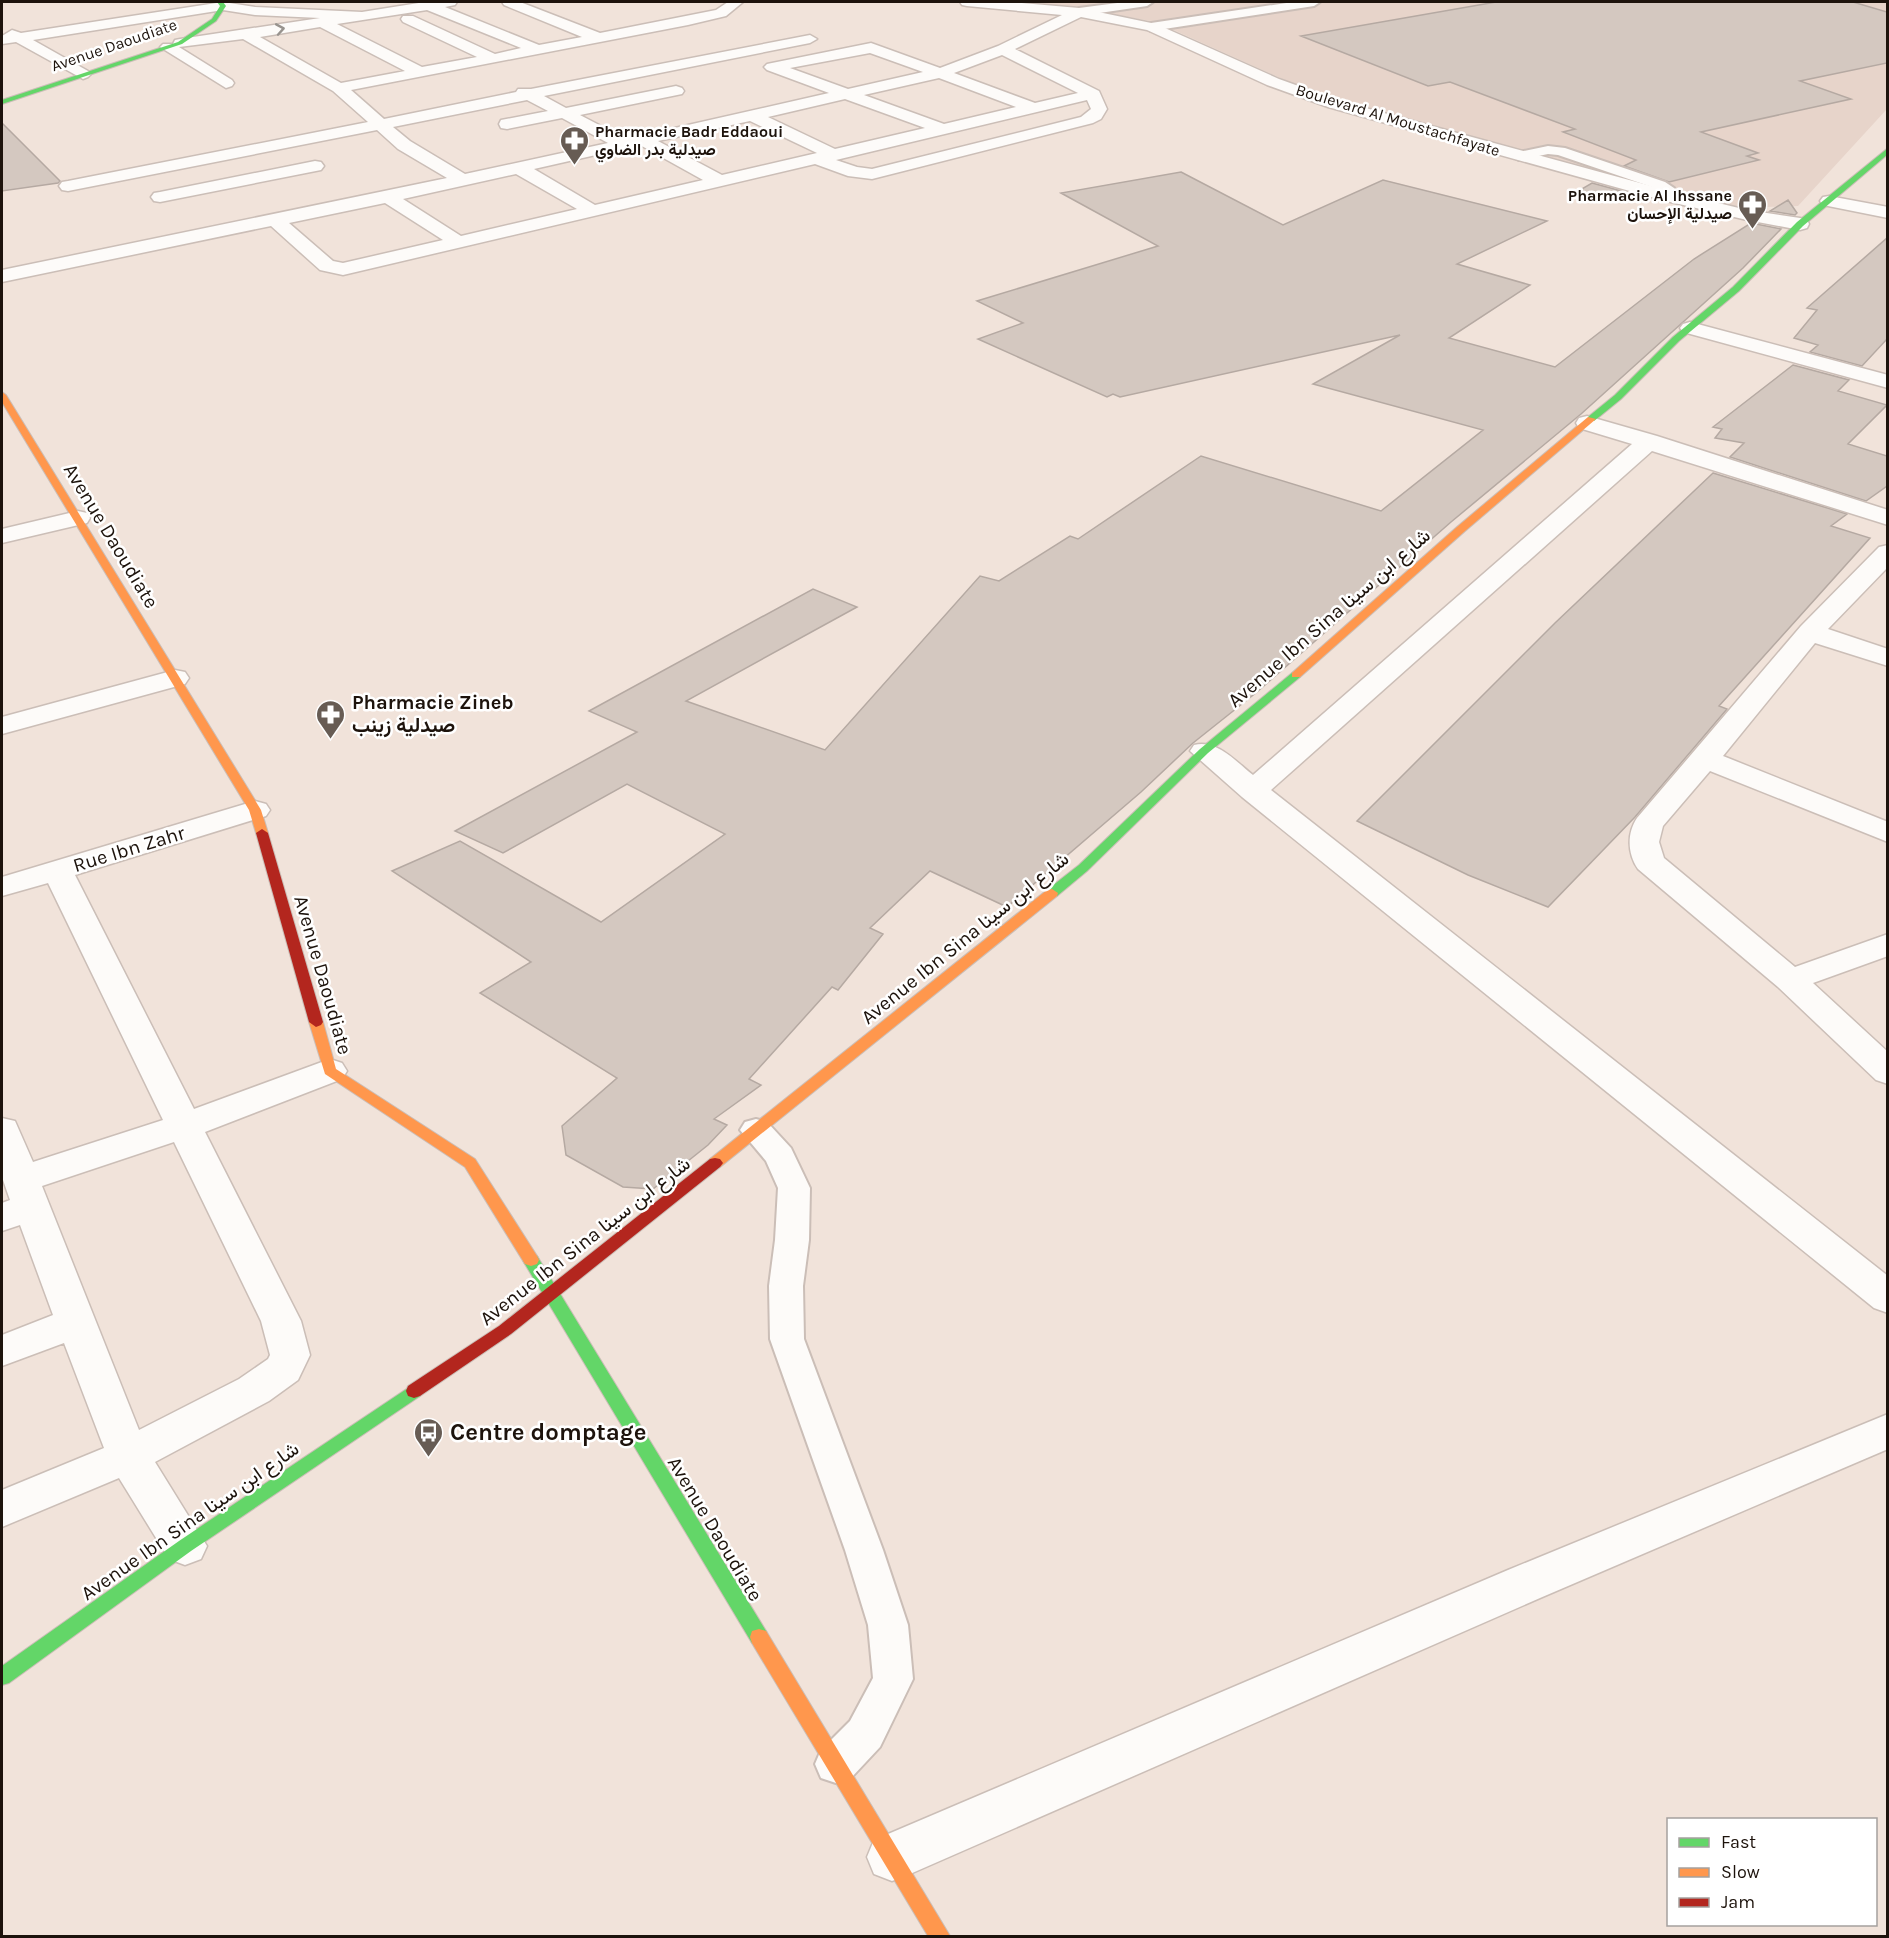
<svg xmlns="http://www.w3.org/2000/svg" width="1889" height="1938" font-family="Karla,Vazirmatn,sans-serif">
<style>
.medical{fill:#e7d4ca}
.building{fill:#d4c8c0;stroke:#b5a9a2;stroke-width:1.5}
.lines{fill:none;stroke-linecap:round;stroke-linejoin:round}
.lane-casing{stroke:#cbbeb7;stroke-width:4}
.street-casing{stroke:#cbbeb7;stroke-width:3}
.fast-casing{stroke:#cbbeb7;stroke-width:2}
.slow-casing{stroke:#cbbeb7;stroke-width:2}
.jam-casing{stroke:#cbbeb7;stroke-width:2}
.lane{fill:#fdfbf9;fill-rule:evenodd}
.street{fill:#fdfbf9;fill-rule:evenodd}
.fast{fill:#63d668;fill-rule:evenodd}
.slow{fill:#ff974d;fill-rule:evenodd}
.jam{fill:#b3261e;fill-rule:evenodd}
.oneway{stroke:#98938e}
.labels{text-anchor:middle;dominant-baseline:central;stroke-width:5;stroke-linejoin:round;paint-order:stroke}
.far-street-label{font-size:16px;fill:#1d130c;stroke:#fff}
.far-poi-label{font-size:16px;font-weight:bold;fill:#1d130c;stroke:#fff;text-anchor:start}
.street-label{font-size:20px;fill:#1d130c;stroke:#fff}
.poi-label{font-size:20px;font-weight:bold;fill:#1d130c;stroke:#fff;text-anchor:start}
.near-poi-label{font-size:24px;font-weight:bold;fill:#1d130c;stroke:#fff;text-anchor:start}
</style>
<rect width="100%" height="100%" fill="#f1e3da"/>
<path class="medical" d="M 1008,2 L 1887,2 L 1887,109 L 1798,206 L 1735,208 L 1379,112 L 1307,90 L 1156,22 L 1083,9 Z"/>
<path class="building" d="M 1496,2 L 1853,2 L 1887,12 L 1887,63 L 1800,81 L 1851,99 L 1701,132 L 1758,153 L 1747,156 L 1759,160 L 1669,182 L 1624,166 L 1636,160 L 1563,132 L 1575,129 L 1450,82 L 1428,86 L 1301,36 Z
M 2,123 L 60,181 L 58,183 L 2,191 Z
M 1181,172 L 1283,225 L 1383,180 L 1547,221 L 1457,264 L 1530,285 L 1449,338 L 1555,367 L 1694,259 L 1751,223 L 1781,229 L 1743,268 L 1581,414 L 1451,522 L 1257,692 L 1193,743 L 1141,792 L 1007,907 L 930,871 L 870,928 L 883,934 L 838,990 L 832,987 L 749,1079 L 761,1085 L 714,1119 L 727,1125 L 708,1145 L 653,1189 L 623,1187 L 566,1155 L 562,1126 L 617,1078 L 480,993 L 531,962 L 392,871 L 460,841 L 601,922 L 725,834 L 627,784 L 503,853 L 455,831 L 637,732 L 589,711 L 813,589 L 857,607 L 686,701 L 825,750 L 980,576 L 999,581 L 1070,536 L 1078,539 L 1201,456 L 1381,511 L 1483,430 L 1313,384 L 1400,335 L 1120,397 L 1113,394 L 1107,397 L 978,339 L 1023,323 L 977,301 L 1158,246 L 1061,193 Z
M 1592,183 L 1625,192 L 1585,202 L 1580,190 Z
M 1788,200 L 1797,213 L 1795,215 L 1770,211 Z
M 1887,238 L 1887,339 L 1862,366 L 1810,352 L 1818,345 L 1794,338 L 1817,310 L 1807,308 Z
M 1793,365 L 1849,380 L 1838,391 L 1887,405 L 1848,444 L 1887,456 L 1887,486 L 1866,501 L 1730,457 L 1744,443 L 1715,438 L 1722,429 L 1713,427 Z
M 1713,473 L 1847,514 L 1831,526 L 1870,538 L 1719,706 L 1727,709 L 1635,817 L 1548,907 L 1468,875 L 1357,821 L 1555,623 Z"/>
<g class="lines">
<defs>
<path id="lane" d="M 1125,2 L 1153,2 L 1147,6 L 1079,16 L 1073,12 L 1079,8 Z
M 1293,2 L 1320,2 L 1314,6 L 1151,31 L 1145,27 L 1151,23 Z
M 1548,146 L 1565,148 L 1665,182 L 1674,188 L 1676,196 L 1668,201 L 1663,199 L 1661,193 L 1655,188 L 1558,155 L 1548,154 L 1519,160 L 1512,156 L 1514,153 Z
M 756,1119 L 767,1122 L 791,1148 L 810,1188 L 809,1240 L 803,1286 L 804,1339 L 883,1550 L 908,1625 L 913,1679 L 880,1747 L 851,1778 L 836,1783 L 821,1778 L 815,1764 L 821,1750 L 850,1721 L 873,1678 L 868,1625 L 845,1550 L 770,1339 L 769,1286 L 775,1240 L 778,1188 L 766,1161 L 740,1130 L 745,1122 Z"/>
<path id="street" d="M 223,2 L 255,7 L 362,12 L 425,2 L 457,2 L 455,5 L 445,7 L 539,45 L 582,37 L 504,5 L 502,2 L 520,2 L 600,33 L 716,10 L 728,2 L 743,2 L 726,16 L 688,25 L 351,90 L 384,119 L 516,92 L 518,89 L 531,89 L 810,35 L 817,39 L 810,43 L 544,96 L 566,108 L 676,86 L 682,88 L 684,91 L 682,94 L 580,115 L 626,139 L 829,93 L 767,70 L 764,67 L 767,64 L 871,43 L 940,68 L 998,46 L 1062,15 L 967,6 L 962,5 L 960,2 L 1009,2 L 1079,8 L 1156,24 L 1279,79 L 1340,101 L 1673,192 L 1747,210 L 1800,218 L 1807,220 L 1809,224 L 1807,228 L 1800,230 L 1747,220 L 1662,200 L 1328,107 L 1267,85 L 1147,30 L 1081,17 L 1015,49 L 1099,91 L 1107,109 L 1101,119 L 1093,123 L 872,179 L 848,176 L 815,164 L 343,275 L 320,270 L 271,226 L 2,282 L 2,270 L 447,178 L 398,149 L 377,130 L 68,191 L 62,190 L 59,186 L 62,182 L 68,181 L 368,122 L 333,91 L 243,39 L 179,47 L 232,80 L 234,83 L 232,86 L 226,88 L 160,47 L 163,44 L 173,44 L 175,40 L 180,39 L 320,18 L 255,15 L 223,10 L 33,40 L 88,71 L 91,74 L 88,77 L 83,79 L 16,42 L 2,44 L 2,36 L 12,30 L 21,33 ZM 427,10 L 521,48 L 495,54 L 413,16 L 403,16 L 401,19 L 403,22 L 477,57 L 422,67 L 337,24 ZM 320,27 L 405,71 L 341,83 L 260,37 ZM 870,53 L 923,72 L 848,89 L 790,68 ZM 1002,55 L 1078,93 L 1035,103 L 954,73 ZM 939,78 L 1016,107 L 944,124 L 864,95 ZM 845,99 L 925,128 L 835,149 L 768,117 ZM 527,100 L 548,111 L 501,120 L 499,124 L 501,128 L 507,129 L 562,118 L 608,143 L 465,174 L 410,141 L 393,127 ZM 1087,100 L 1091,109 L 1081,117 L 872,169 L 857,167 L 836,160 ZM 750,121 L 817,153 L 722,175 L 658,141 ZM 640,145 L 703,180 L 595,205 L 534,169 ZM 516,174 L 577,209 L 461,236 L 403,199 ZM 385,203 L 443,240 L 343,263 L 333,261 L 289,223 Z
M 315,161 L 321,162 L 324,166 L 321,170 L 160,202 L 154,201 L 151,197 L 154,193 L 160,192 Z
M 1829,196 L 1888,207 L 1888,218 L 1823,205 L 1820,201 L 1823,197 Z
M 1690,322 L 1888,375 L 1888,388 L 1683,332 L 1680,328 L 1683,324 Z
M 1587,416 L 1657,436 L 1888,510 L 1888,525 L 1652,451 L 1271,790 L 1888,1276 L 1888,1313 L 1874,1308 L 1242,797 L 1190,751 L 1194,745 C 1217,739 1235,761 1253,775 L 1632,444 L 1579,428 L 1576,423 L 1579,418 Z
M 78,511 L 87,513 L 90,518 L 87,523 L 2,543 L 2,529 Z
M 1888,545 L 1888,567 L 1828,629 L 1888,649 L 1888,666 L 1815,643 L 1723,756 L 1888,822 L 1888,842 L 1710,771 L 1663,826 L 1659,842 L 1664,858 L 1795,967 L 1888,934 L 1888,956 L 1813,983 L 1888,1052 L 1888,1084 L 1876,1080 L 1778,987 L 1638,869 C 1627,853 1627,833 1637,818 L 1801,626 L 1879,547 Z
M 175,670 L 185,672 L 189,678 L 185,684 L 2,734 L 2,717 Z
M 255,801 L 266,804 L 270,810 L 266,816 L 75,875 L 194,1109 L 330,1059 L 342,1063 L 347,1071 L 342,1079 L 205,1132 L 301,1321 L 310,1355 L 298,1380 L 269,1401 L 155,1462 L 207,1546 L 201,1559 L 185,1565 L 169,1559 L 119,1478 L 2,1527 L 2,1490 L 104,1448 L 64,1343 L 2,1366 L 2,1335 L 53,1315 L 20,1225 L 2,1231 L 2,1203 L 10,1200 L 2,1177 L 2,1118 L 15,1121 L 33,1162 L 163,1120 L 48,883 L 2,896 L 2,877 ZM 174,1142 L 261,1321 L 270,1355 L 268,1359 L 239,1379 L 139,1430 L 42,1186 Z
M 1888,1414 L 1888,1449 L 1540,1598 L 910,1874 L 892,1881 L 874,1874 L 867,1857 L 874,1840 L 1508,1570 Z"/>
<path id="fast" d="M 217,2 L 223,2 L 226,6 L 216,21 L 182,44 L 2,104 L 2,100 L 178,42 L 212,19 L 220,6 Z
M 1888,148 L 1888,154 L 1803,226 L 1739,291 L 1679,341 L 1621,399 L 1594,421 L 1588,421 L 1588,417 L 1615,395 L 1673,337 L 1733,287 L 1797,222 Z
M 1296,672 L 1300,673 L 1300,677 L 1208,753 L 1087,871 L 1057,896 L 1047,896 L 1046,893 L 1047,890 L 1079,865 L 1200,749 L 1292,673 Z
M 531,1254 L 537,1256 L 766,1631 L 768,1637 L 766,1643 L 759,1645 L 752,1643 L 525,1264 L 523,1260 L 525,1256 Z
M 414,1384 L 420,1386 L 422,1391 L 420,1396 L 191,1551 L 9,1683 L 2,1685 L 2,1666 L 179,1541 Z"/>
<path id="slow" d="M 2,392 L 6,395 L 261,810 L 268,833 L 266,836 L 258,836 L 256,833 L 249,810 L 2,402 Z
M 1588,417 L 1596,419 L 1465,531 L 1300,677 L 1292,677 L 1292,673 L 1457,527 Z
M 1052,889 L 1058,893 L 1057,896 L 720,1167 L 710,1167 L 707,1163 L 710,1159 L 1047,890 Z
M 316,1017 L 323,1022 L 336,1069 L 475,1159 L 537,1256 L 539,1260 L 537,1264 L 531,1266 L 525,1264 L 465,1167 L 325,1074 L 309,1022 Z
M 759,1629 L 766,1631 L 950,1936 L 928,1936 L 752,1643 L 750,1637 L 752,1631 Z"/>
<path id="jam" d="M 262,829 L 268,833 L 323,1022 L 321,1025 L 316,1027 L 309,1022 L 256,833 Z
M 715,1158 L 720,1159 L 723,1163 L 720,1167 L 511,1334 L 420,1396 L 414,1398 L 408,1396 L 406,1391 L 408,1386 L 499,1326 L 710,1159 Z"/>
</defs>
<use href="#lane" class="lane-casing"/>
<use href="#street" class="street-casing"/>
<use href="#fast" class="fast-casing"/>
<use href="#slow" class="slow-casing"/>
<use href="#jam" class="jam-casing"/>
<use href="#lane" class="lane"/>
<use href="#street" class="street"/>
<use href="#fast" class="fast"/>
<use href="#slow" class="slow"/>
<use href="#jam" class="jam"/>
</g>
<defs><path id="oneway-chevron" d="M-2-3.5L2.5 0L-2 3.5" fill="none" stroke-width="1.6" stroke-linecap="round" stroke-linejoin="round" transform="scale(1.5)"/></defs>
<use class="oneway" href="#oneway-chevron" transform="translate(280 29) rotate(-10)"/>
<defs>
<symbol id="pharmacy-pin" viewBox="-11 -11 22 30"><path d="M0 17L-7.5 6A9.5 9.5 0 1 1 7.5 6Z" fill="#675c54" stroke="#fff"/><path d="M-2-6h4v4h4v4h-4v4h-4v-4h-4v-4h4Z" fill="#fff"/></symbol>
<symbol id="bus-pin" viewBox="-11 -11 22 30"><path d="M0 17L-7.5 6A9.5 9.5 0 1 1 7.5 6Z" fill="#675c54" stroke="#fff"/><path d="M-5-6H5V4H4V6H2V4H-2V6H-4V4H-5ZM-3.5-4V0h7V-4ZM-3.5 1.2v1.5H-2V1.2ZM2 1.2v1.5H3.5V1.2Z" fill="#fff"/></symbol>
</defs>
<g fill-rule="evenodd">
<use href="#pharmacy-pin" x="558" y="124" width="33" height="45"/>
<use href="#pharmacy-pin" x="1736" y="188" width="33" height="45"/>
<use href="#pharmacy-pin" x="314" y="698" width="33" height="45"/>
<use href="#bus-pin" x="412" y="1416" width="33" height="45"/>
</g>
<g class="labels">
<g class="far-street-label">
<text transform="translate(114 45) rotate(-19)">Avenue Daoudiate</text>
<text transform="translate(1398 120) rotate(17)">Boulevard Al Moustachfayate</text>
</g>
<g class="far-poi-label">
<text x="595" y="131">Pharmacie Badr Eddaoui<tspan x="595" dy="18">صيدلية بدر الضاوي</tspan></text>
<text x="1732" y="195" text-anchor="end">Pharmacie Al Ihssane<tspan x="1732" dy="18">صيدلية الإحسان</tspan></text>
</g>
<g class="street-label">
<text transform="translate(111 536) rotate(59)">Avenue Daoudiate</text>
<text transform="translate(1329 618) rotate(-41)">Avenue Ibn Sina شارع ابن سينا</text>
<text transform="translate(129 849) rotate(-17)">Rue Ibn Zahr</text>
<text transform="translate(965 938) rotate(-39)">Avenue Ibn Sina شارع ابن سينا</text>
<text transform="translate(323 975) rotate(74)">Avenue Daoudiate</text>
<text transform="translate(585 1241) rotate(-38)">Avenue Ibn Sina شارع ابن سينا</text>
<text transform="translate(190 1521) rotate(-35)">Avenue Ibn Sina شارع ابن سينا</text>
<text transform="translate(715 1529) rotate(59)">Avenue Daoudiate</text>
</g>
<g class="poi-label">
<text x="352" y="702">Pharmacie Zineb<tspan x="352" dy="23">صيدلية زينب</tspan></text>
</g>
<g class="near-poi-label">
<text x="450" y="1432">Centre domptage</text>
</g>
</g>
<rect width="1889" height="1938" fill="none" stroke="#1d130c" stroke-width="6"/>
<rect x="1667" y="1818" width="210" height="108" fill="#ffffff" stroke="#a5a19e" stroke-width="1.5"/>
<rect x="1679" y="1838" width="30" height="9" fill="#63d668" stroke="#a5a19e" stroke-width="1.5"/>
<text x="1721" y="1848" font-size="18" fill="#1d130c">Fast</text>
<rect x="1679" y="1868" width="30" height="9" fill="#ff974d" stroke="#a5a19e" stroke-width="1.5"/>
<text x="1721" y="1878" font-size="18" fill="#1d130c">Slow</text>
<rect x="1679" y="1898" width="30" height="9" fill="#b3261e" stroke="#a5a19e" stroke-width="1.5"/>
<text x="1721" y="1908" font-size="18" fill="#1d130c">Jam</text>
</svg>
